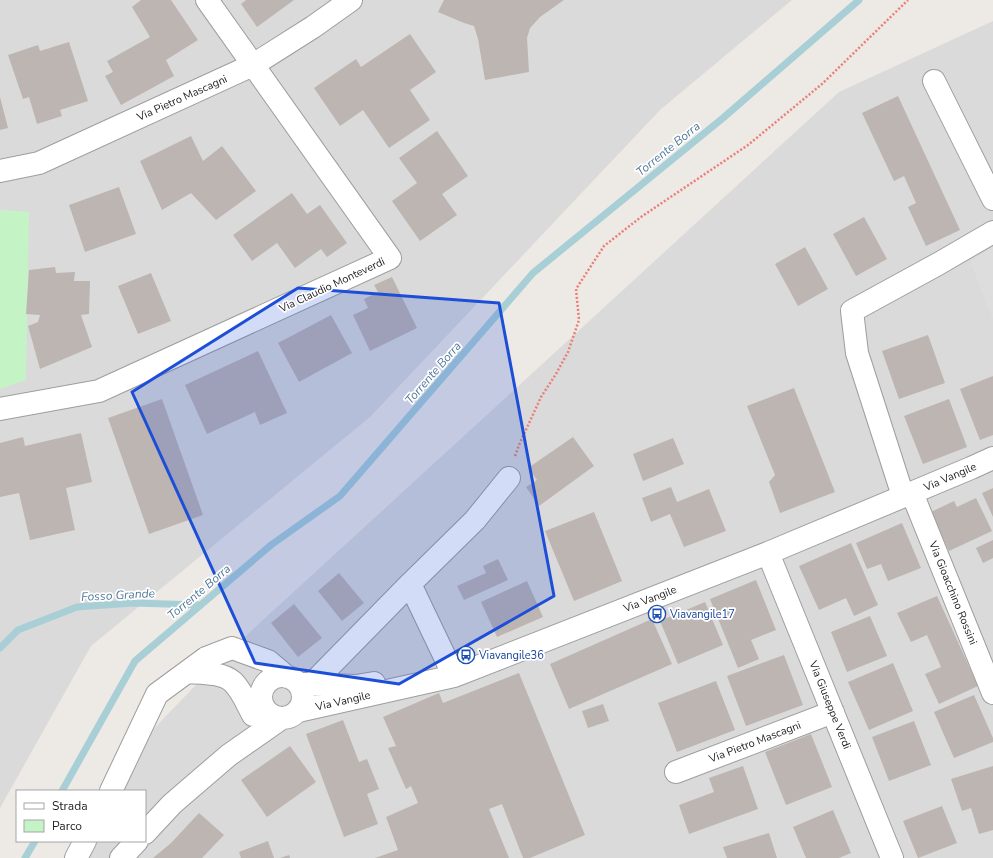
<svg xmlns="http://www.w3.org/2000/svg" width="993" height="858" font-family="'Nunito Sans',sans-serif">
<style>
.residential{fill:#dbdada}
.park{fill:#c4f3c6}
.parking{fill:#ddd}
.lines{fill:none;stroke-linecap:round;stroke-linejoin:round}
.stream{stroke:#a8ced6;stroke-width:7}
.building{fill:#bdb5b1}
.minor-casing{stroke:#9e9e9e;stroke-width:24}
.path{stroke:#eb7e77;stroke-width:2.5;stroke-dasharray:2 2;stroke-linecap:butt}
.minor{stroke:#fff;stroke-width:22}
.marked{fill:#1d4ed8;fill-opacity:0.2;stroke:#1d4ed8;stroke-width:3;stroke-linejoin:round}
.labels{text-anchor:middle;dominant-baseline:central;stroke-width:3.5;stroke-linejoin:round;paint-order:stroke}
.street-label{font-size:11px;fill:#1d1d1d;stroke:#fff}
.transit-label{font-size:11px;fill:#164399;stroke:#fff;text-anchor:start}
.water-label{font-size:12px;font-style:italic;fill:#51799b;stroke:#fff}
</style>
<rect width="100%" height="100%" fill="#ede9e4"/>
<path class="residential" d="M 0,0 L 792,0 L 660,110 L 370,417 L 91,646 L 0,808 Z
M 993,21 L 993,858 L 71,858 L 81,841 L 145,841 L 145,791 L 110,791 L 134,749 L 226,654 L 839,92 Z"/>
<path class="park" d="M 0,210 L 29,212 L 26,380 L 0,389 Z"/>
<path class="parking" d="M 993,247 L 993,320 L 970,261 Z"/>
<g class="lines">
<path class="stream" d="M 0,648 L 18,630 L 77,607 L 133,603 L 200,605
M 62,791 L 135,661 L 271,545 L 340,496 L 533,273 L 723,118 L 859,0
M 25,858 L 35,841"/>
</g>
<path class="building" d="M 141,0 L 171,0 L 198,40 L 166,60 L 174,76 L 121,105 L 105,76 L 113,72 L 107,61 L 150,37 L 132,7 Z
M 246,0 L 294,0 L 257,27 L 241,4 Z
M 444,0 L 564,0 L 540,17 L 530,28 L 527,38 L 529,72 L 485,80 L 478,39 L 474,26 L 464,23 L 438,12 Z
M 410,34 L 436,72 L 410,90 L 430,120 L 389,148 L 363,110 L 340,126 L 314,88 L 356,59 L 361,67 Z
M 69,42 L 88,101 L 60,110 L 62,116 L 37,124 L 29,97 L 23,99 L 8,55 L 38,45 L 40,51 Z
M 898,96 L 960,230 L 926,246 L 908,207 L 916,203 L 904,176 L 894,181 L 862,113 Z
M 0,97 L 8,128 L 0,130 Z
M 437,131 L 468,176 L 442,194 L 457,215 L 420,241 L 392,201 L 417,183 L 399,158 Z
M 191,136 L 203,161 L 222,146 L 256,191 L 216,220 L 191,193 L 162,210 L 140,161 Z
M 119,187 L 136,234 L 85,252 L 69,205 Z
M 292,193 L 307,214 L 320,205 L 347,243 L 327,257 L 321,249 L 295,268 L 277,243 L 252,261 L 233,235 Z
M 864,217 L 887,259 L 856,276 L 833,234 Z
M 805,247 L 828,289 L 798,306 L 775,264 Z
M 55,267 L 56,273 L 75,272 L 74,281 L 90,281 L 89,314 L 81,315 L 92,347 L 40,369 L 28,326 L 38,322 L 40,315 L 26,314 L 29,270 Z
M 151,273 L 171,321 L 138,334 L 118,286 Z
M 392,277 L 417,328 L 370,351 L 353,315 L 368,308 L 364,299 L 378,292 L 374,285 Z
M 331,315 L 352,353 L 299,382 L 278,343 Z
M 928,335 L 945,383 L 899,399 L 882,351 Z
M 258,351 L 287,413 L 260,425 L 255,412 L 207,434 L 185,385 Z
M 993,376 L 993,435 L 980,440 L 960,389 Z
M 794,388 L 835,492 L 780,513 L 769,482 L 775,475 L 747,406 Z
M 162,399 L 203,515 L 149,534 L 108,418 Z
M 949,399 L 967,447 L 923,464 L 904,416 Z
M 81,433 L 92,482 L 66,488 L 75,530 L 30,540 L 19,493 L 0,497 L 0,443 L 23,437 L 25,446 Z
M 573,437 L 594,466 L 539,506 L 526,487 L 537,480 L 528,468 Z
M 673,438 L 684,464 L 643,481 L 633,454 Z
M 671,487 L 677,502 L 709,489 L 726,531 L 684,547 L 670,514 L 651,522 L 642,498 Z
M 993,488 L 993,517 L 982,493 Z
M 976,498 L 992,531 L 949,551 L 931,512 L 954,501 L 957,507 Z
M 594,512 L 622,581 L 574,601 L 545,531 Z
M 902,523 L 921,568 L 888,581 L 881,564 L 867,569 L 856,543 Z
M 993,540 L 993,558 L 983,563 L 976,548 Z
M 851,543 L 878,605 L 854,616 L 846,598 L 819,610 L 799,566 Z
M 498,559 L 508,580 L 464,600 L 457,586 L 486,573 L 483,566 Z
M 339,573 L 364,603 L 342,621 L 318,591 Z
M 756,580 L 776,630 L 751,640 L 759,659 L 738,668 L 710,599 Z
M 527,581 L 543,617 L 497,637 L 481,602 Z
M 937,596 L 978,686 L 939,704 L 925,674 L 941,667 L 927,635 L 911,642 L 897,613 Z
M 705,602 L 723,645 L 678,664 L 660,621 Z
M 294,604 L 322,638 L 298,657 L 271,623 Z
M 870,616 L 887,656 L 847,672 L 831,632 Z
M 652,619 L 672,664 L 569,709 L 550,664 Z
M 784,655 L 803,705 L 746,726 L 727,676 Z
M 893,663 L 913,711 L 869,730 L 848,682 Z
M 519,673 L 585,835 L 530,858 L 523,858 L 502,804 L 489,809 L 509,858 L 375,858 L 398,850 L 386,817 L 418,803 L 411,786 L 406,789 L 388,748 L 396,746 L 383,717 L 439,693 L 443,703 Z
M 716,681 L 735,730 L 677,752 L 658,703 Z
M 974,695 L 993,738 L 993,742 L 954,758 L 934,712 Z
M 603,704 L 609,721 L 588,728 L 582,711 Z
M 343,720 L 359,762 L 367,759 L 379,789 L 367,794 L 378,824 L 344,837 L 306,734 Z
M 914,721 L 931,765 L 889,781 L 872,737 Z
M 811,734 L 832,787 L 786,805 L 765,752 Z
M 290,746 L 316,782 L 267,817 L 241,780 Z
M 743,766 L 758,809 L 689,834 L 679,805 L 714,792 L 709,778 Z
M 993,766 L 993,830 L 979,834 L 971,808 L 962,811 L 951,779 Z
M 942,806 L 957,843 L 918,858 L 903,821 Z
M 833,810 L 851,853 L 839,858 L 806,858 L 793,827 Z
M 199,813 L 224,835 L 202,858 L 153,858 L 171,843 Z
M 769,833 L 777,858 L 727,858 L 723,847 Z
M 268,841 L 274,858 L 241,858 L 239,852 Z
M 289,855 L 290,858 L 280,858 Z"/>
<g class="lines">
<defs>
<path id="minor" d="M 934,81 L 993,199
M 0,171 L 39,163 L 253,65 L 313,27 L 351,0
M 0,409 L 99,391 L 390,258 L 207,0
M 912,493 L 993,693
M 903,496 L 857,353 L 852,311 L 938,264 L 993,232
M 768,553 L 892,858
M 410,584 L 475,520 L 509,478
M 187,672 C 201,673 222,672 233,682 C 242,691 247,704 253,715
M261 697a21 21 0 1 1 42 0a21 21 0 1 1-42 0Z
M 313,683 L 410,584 L 454,676
M 304,684 L 356,686 L 374,683
M 298,711 L 454,676 L 768,553 L 971,468 L 993,458
M 676,772 L 833,712
M 111,791 L 157,694 L 206,658 L 232,648 L 268,661 L 287,677
M 145,833 L 172,804 L 229,755 L 282,718
M 76,858 L 85,841
M 121,858 L 137,841"/>
</defs>
<use href="#minor" class="minor-casing"/>
<path class="path" d="M 515,456 L 519,445 L 541,397 L 556,374 L 568,352 L 579,320 L 576,289 L 604,246 L 641,217 L 748,145 L 822,84 L 908,0"/>
<use href="#minor" class="minor"/>
</g>
<path class="marked" d="M 298,288 L 499,303 L 554,596 L 399,684 L 255,663 L 132,392 Z"/>
<defs>
<symbol id="bus-ring" viewBox="-11 -11 22 22"><circle r="9.5" fill="#fff" stroke="#1a4fb4" stroke-width="1.5"/><path d="M-5-6H5V4H4V6H2V4H-2V6H-4V4H-5ZM-3.5-4V0h7V-4ZM-3.5 1.2v1.5H-2V1.2ZM2 1.2v1.5H3.5V1.2Z" fill="#1a4fb4"/></symbol>
</defs>
<g fill-rule="evenodd">
<use href="#bus-ring" x="647" y="604" width="20" height="20"/>
<use href="#bus-ring" x="456" y="645" width="20" height="20"/>
</g>
<g class="labels">
<g class="street-label">
<text transform="translate(182 98) rotate(-24)">Via Pietro Mascagni</text>
<text transform="translate(332 285) rotate(-25)">Via Claudio Monteverdi</text>
<text transform="translate(950 477) rotate(-23)">Via Vangile</text>
<text transform="translate(953 593) rotate(68)">Via Gioacchino Rossini</text>
<text transform="translate(650 599) rotate(-21)">Via Vangile</text>
<text transform="translate(343 701) rotate(-13)">Via Vangile</text>
<text transform="translate(830 705) rotate(68)">Via Giuseppe Verdi</text>
<text transform="translate(755 742) rotate(-21)">Via Pietro Mascagni</text>
</g>
<g class="transit-label">
<text x="670" y="614">Viavangile17</text>
<text x="479" y="655">Viavangile36</text>
</g>
<g class="water-label">
<text transform="translate(668 149) rotate(-39)">Torrente Borra</text>
<text transform="translate(433 373) rotate(-49)">Torrente Borra</text>
<text transform="translate(199 592) rotate(-40)">Torrente Borra</text>
<text transform="translate(118 595) rotate(-3)">Fosso Grande</text>
</g>
</g>
<rect x="16" y="790" width="130" height="52" fill="#ffffff" stroke="#a5a5a5"/>
<rect x="24" y="803" width="20" height="6" fill="#ffffff" stroke="#a5a5a5"/>
<text x="52" y="810" font-size="12" fill="#1d1d1d">Strada</text>
<rect x="24" y="820" width="20" height="12" fill="#c4f3c6" stroke="#a5a5a5"/>
<text x="52" y="830" font-size="12" fill="#1d1d1d">Parco</text>
</svg>
